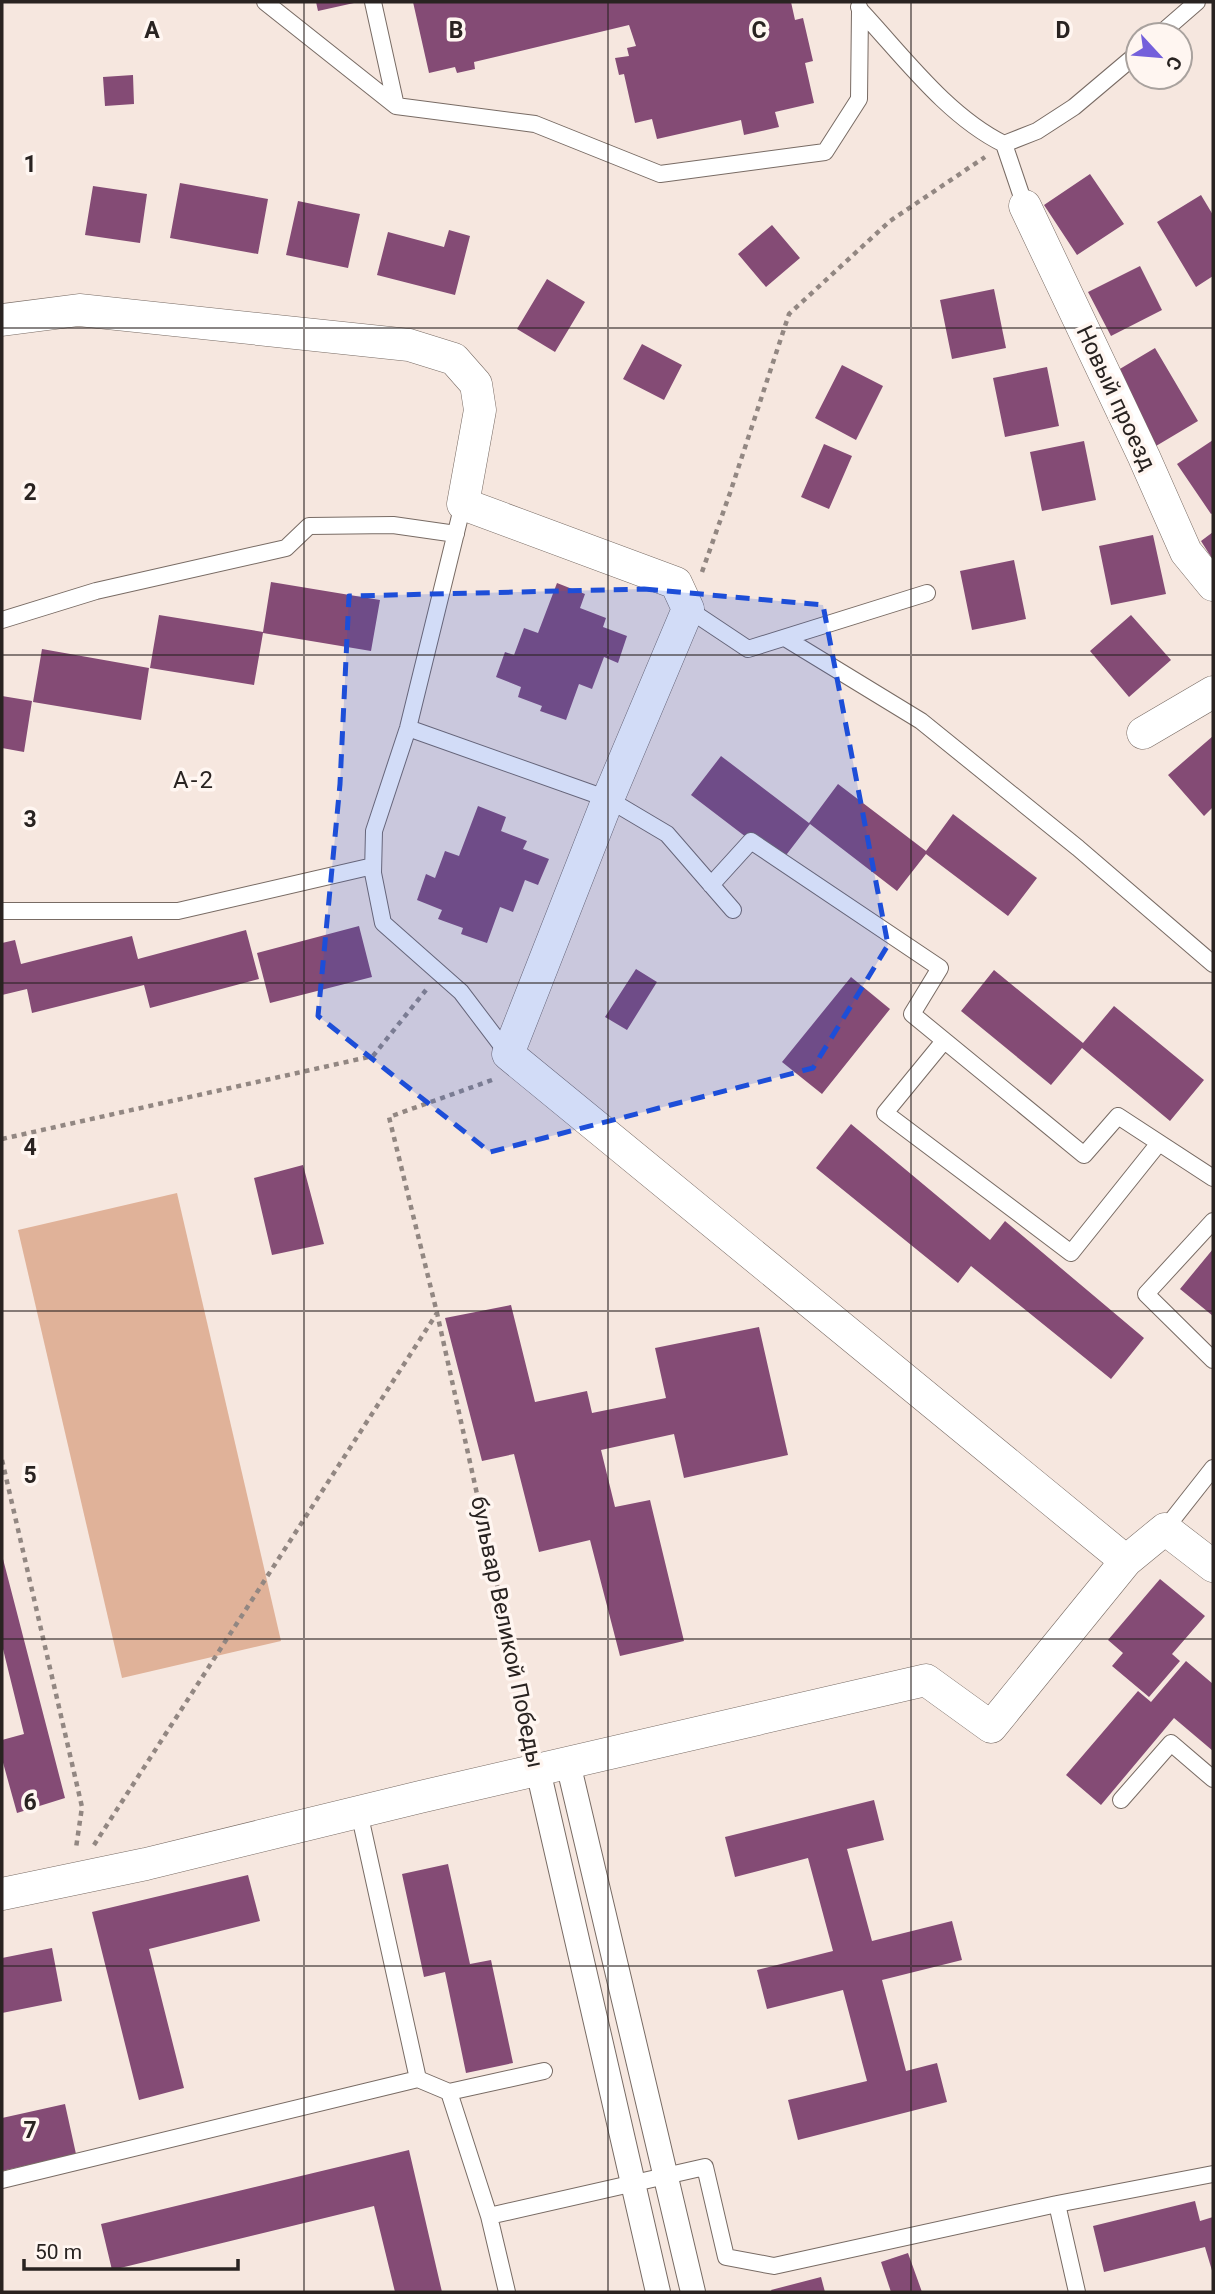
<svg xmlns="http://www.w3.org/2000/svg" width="1215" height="2294" font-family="Roboto,sans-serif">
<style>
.green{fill:#e0b299}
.building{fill:#844b75}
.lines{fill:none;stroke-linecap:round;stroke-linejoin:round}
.service-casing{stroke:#786b64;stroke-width:18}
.pedestrian-casing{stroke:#786b64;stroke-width:26}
.minor-casing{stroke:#786b64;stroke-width:33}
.path{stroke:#928782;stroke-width:4.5;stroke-dasharray:5 5;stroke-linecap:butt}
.service{stroke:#fff;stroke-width:16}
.pedestrian{stroke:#fff;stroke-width:24}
.minor{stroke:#fff;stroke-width:32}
.marked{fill:#1d4ed8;fill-opacity:0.2;stroke:#1d4ed8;stroke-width:5;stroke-dasharray:14 9;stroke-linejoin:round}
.grid{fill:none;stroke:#292321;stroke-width:2;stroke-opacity:0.55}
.labels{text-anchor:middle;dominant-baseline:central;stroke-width:7;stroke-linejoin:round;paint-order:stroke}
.street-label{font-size:23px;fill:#292321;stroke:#fff6f1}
.neighbourhood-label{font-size:24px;letter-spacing:2px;fill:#292321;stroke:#fff6f1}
.grid-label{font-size:23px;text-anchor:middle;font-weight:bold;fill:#292321;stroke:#fff6f1;stroke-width:7;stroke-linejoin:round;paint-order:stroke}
</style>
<rect width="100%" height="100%" fill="#f6e7df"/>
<path class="green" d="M 177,1193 L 281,1641 L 122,1678 L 18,1230 Z"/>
<path class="building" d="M 316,2 L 354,2 L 354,3 L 318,11 Z
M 413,2 L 791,2 L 795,20 L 803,18 L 813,61 L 805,63 L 814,103 L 775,112 L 779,127 L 744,135 L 741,120 L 657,139 L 652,119 L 635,123 L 624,74 L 619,75 L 615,58 L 629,56 L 627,48 L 636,46 L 629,25 L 474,62 L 475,69 L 457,73 L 455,67 L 429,73 Z
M 133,75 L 134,104 L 105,106 L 103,77 Z
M 1090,174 L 1124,224 L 1077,255 L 1044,205 Z
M 180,183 L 268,199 L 258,254 L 170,238 Z
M 93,186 L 147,194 L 140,243 L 85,235 Z
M 1201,195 L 1213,215 L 1213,276 L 1196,287 L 1157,222 Z
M 298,201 L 360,214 L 348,268 L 286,255 Z
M 772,225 L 800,258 L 766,287 L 738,254 Z
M 449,230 L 470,236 L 455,295 L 377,275 L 388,232 L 444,247 Z
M 1140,266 L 1162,310 L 1111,336 L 1088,292 Z
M 547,279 L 585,302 L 555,352 L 517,329 Z
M 994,289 L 1006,348 L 952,359 L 940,300 Z
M 642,344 L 682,365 L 664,400 L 623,379 Z
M 1155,348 L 1198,421 L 1151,449 L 1108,376 Z
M 842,365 L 883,386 L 856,440 L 815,418 Z
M 1047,367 L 1059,426 L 1005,437 L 993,378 Z
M 1213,440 L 1213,513 L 1211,514 L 1177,464 Z
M 1084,441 L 1096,500 L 1042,511 L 1030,452 Z
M 824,444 L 852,456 L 829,509 L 801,497 Z
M 1213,532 L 1213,560 L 1201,541 Z
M 1153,535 L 1166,594 L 1111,605 L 1099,546 Z
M 1014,560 L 1026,619 L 972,630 L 960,571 Z
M 271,582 L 380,600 L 371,651 L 263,633 L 254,685 L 150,668 L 159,615 L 263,632 Z
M 557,583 L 585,594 L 580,608 L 606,618 L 603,627 L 627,636 L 618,663 L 604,657 L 592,689 L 579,684 L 566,720 L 540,711 L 542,706 L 518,697 L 521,687 L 496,677 L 505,652 L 514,655 L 524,628 L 538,633 Z
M 1131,615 L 1171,660 L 1129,697 L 1090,651 Z
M 42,649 L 149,668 L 141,720 L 33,702 Z
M 2,696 L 32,701 L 24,752 L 2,748 Z
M 1213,736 L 1213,807 L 1204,816 L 1168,775 Z
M 721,756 L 809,823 L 838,784 L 926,851 L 953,814 L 1037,878 L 1008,916 L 926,854 L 897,891 L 810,824 L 780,863 L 691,795 Z
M 478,806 L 506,817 L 501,831 L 527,841 L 523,849 L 549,859 L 538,885 L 525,880 L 513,912 L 500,907 L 487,943 L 461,934 L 463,928 L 438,919 L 442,910 L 417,900 L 426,874 L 435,878 L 445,851 L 459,856 Z
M 359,926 L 372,977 L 270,1003 L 257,953 Z
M 246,930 L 259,979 L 150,1008 L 144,985 L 32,1013 L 27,989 L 2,995 L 2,943 L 15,940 L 21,964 L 132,936 L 138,959 Z
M 636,969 L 657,982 L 627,1030 L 605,1017 Z
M 994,970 L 1083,1043 L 1114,1006 L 1204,1080 L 1170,1121 L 1082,1048 L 1051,1085 L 961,1011 Z
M 851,977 L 890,1009 L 822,1094 L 782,1062 Z
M 851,1124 L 990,1240 L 1005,1221 L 1144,1338 L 1111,1379 L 971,1266 L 958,1283 L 816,1168 Z
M 303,1165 L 324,1244 L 272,1255 L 254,1178 Z
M 1213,1249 L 1213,1316 L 1180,1289 Z
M 511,1305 L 535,1402 L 587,1391 L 592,1413 L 666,1398 L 655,1348 L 759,1327 L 788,1455 L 684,1478 L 674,1434 L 601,1450 L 615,1507 L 650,1500 L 684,1641 L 620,1656 L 590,1540 L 539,1552 L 514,1454 L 482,1461 L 445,1318 Z
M 3,1559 L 65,1798 L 17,1813 L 2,1759 L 2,1740 L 24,1734 L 2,1645 Z
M 1160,1579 L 1205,1616 L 1172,1654 L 1180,1661 L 1149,1697 L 1112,1666 L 1123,1653 L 1108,1640 Z
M 1186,1661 L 1213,1684 L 1213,1751 L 1174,1718 L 1101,1805 L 1066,1775 L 1138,1691 L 1151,1702 Z
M 874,1800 L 884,1840 L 847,1849 L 872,1941 L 952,1921 L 962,1960 L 882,1980 L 906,2071 L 937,2063 L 947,2102 L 798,2140 L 788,2100 L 867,2081 L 843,1990 L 767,2009 L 757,1970 L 833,1951 L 808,1858 L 735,1877 L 725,1837 Z
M 448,1864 L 470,1964 L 491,1960 L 513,2063 L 466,2073 L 445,1972 L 424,1977 L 402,1874 Z
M 248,1875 L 260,1921 L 149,1949 L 184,2088 L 139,2100 L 92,1912 Z
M 52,1948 L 62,2001 L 2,2013 L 2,1958 Z
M 65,2104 L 76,2154 L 2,2171 L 2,2118 Z
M 409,2150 L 442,2292 L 395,2292 L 374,2206 L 112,2270 L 101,2224 Z
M 1195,2201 L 1200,2221 L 1213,2217 L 1213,2274 L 1205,2247 L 1104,2272 L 1093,2226 Z
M 908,2253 L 922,2292 L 891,2292 L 881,2262 Z
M 821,2277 L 825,2292 L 772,2292 L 771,2290 Z"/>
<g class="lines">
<defs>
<path id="service" d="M 265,2 L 396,106 L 535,124 L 660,174 L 825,152 L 859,99 L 860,10
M 373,2 L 396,106
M 859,7 L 860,10 C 903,56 947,116 1004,144 L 1025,206
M 1159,35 L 1197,2
M 1004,144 L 1037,131 L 1074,107 L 1138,53
M 463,504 L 408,728 L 374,831 L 373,873 L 383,923 L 461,992 L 508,1054
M 688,609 L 748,649 L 927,593
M 2,620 L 96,591 L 286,548 L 309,526 L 393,525 L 456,534
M 785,638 L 921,721 L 1078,848 L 1213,964
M 408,728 L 608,799 L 667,834 L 733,910
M 711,885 L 751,841 L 940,968 L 912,1014 L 1084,1155 L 1118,1116 L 1213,1178
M 2,911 L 178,911 L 373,866
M 944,1041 L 885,1113 L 1071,1253 L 1159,1143
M 1213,1221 L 1146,1294 L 1213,1360
M 1165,1529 L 1213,1468
M 1121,1800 L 1171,1743 L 1213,1779
M 359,1812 L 418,2079 L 449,2092 L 489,2216 L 705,2167 L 726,2257 L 774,2266 L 1057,2204
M 449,2092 L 544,2071
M 2,2180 L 418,2079
M 489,2216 L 507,2292
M 1077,2292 L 1057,2204 L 1213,2174"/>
<path id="pedestrian" d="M 568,1763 L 693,2292
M 538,1770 L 658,2292"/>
<path id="minor" d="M 1025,206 L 1144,457 L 1186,552 L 1213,585
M 2,320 L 79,310 L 409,345 L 454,359 L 476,384 L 480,410 L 463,504 L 676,583 L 688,609 L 608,799 L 508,1054 L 1126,1561
M 1143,733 L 1213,692
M 2,1894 L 146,1864 L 420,1797 L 926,1680 L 991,1727 L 1126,1561 L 1165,1529 L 1213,1566"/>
</defs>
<use href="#service" class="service-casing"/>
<use href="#pedestrian" class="pedestrian-casing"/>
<use href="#minor" class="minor-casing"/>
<path class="path" d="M 702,572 L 730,493 L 789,314 L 890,221 L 985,157
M 492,1080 L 389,1117 L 437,1313 L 532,1743
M 2,1139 L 373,1056 L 426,990
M 2,1460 L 82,1807 L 76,1848
M 94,1845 L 437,1313"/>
<use href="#service" class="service"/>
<use href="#pedestrian" class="pedestrian"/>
<use href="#minor" class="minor"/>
</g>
<path class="marked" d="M 644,589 L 823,605 L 888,945 L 813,1068 L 490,1152 L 318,1016 L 340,784 L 349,596 Z"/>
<path class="grid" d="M 304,2 L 304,2292M 608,2 L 608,2292M 911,2 L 911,2292M 2,328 L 1213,328M 2,655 L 1213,655M 2,983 L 1213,983M 2,1311 L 1213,1311M 2,1639 L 1213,1639M 2,1966 L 1213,1966"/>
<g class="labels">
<g class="street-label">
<text transform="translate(1116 398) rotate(65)">Новый проезд</text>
<text transform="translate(507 1632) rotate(78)">бульвар Великой Победы</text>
</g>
<g class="neighbourhood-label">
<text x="194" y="780">А-2</text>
</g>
</g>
<g class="grid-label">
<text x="152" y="38">A</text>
<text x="456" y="38">B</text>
<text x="759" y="38">C</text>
<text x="1063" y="38">D</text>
<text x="30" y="172">1</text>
<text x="30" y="500">2</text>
<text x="30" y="827">3</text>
<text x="30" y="1155">4</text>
<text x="30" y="1483">5</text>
<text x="30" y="1810">6</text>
<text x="30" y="2138">7</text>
</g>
<rect width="1215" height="2294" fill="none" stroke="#292321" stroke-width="7"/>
<g transform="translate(1159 56) rotate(116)"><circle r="33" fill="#fff6f1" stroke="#a9a29e" stroke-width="2"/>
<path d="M0-5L12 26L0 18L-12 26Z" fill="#7460db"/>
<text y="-10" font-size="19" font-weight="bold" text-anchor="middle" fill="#292321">С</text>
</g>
<path d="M24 2259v10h214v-10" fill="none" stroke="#292321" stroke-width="3.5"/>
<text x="35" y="2259" font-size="21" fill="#292321" stroke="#fff6f1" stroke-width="5" paint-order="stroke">50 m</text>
</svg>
